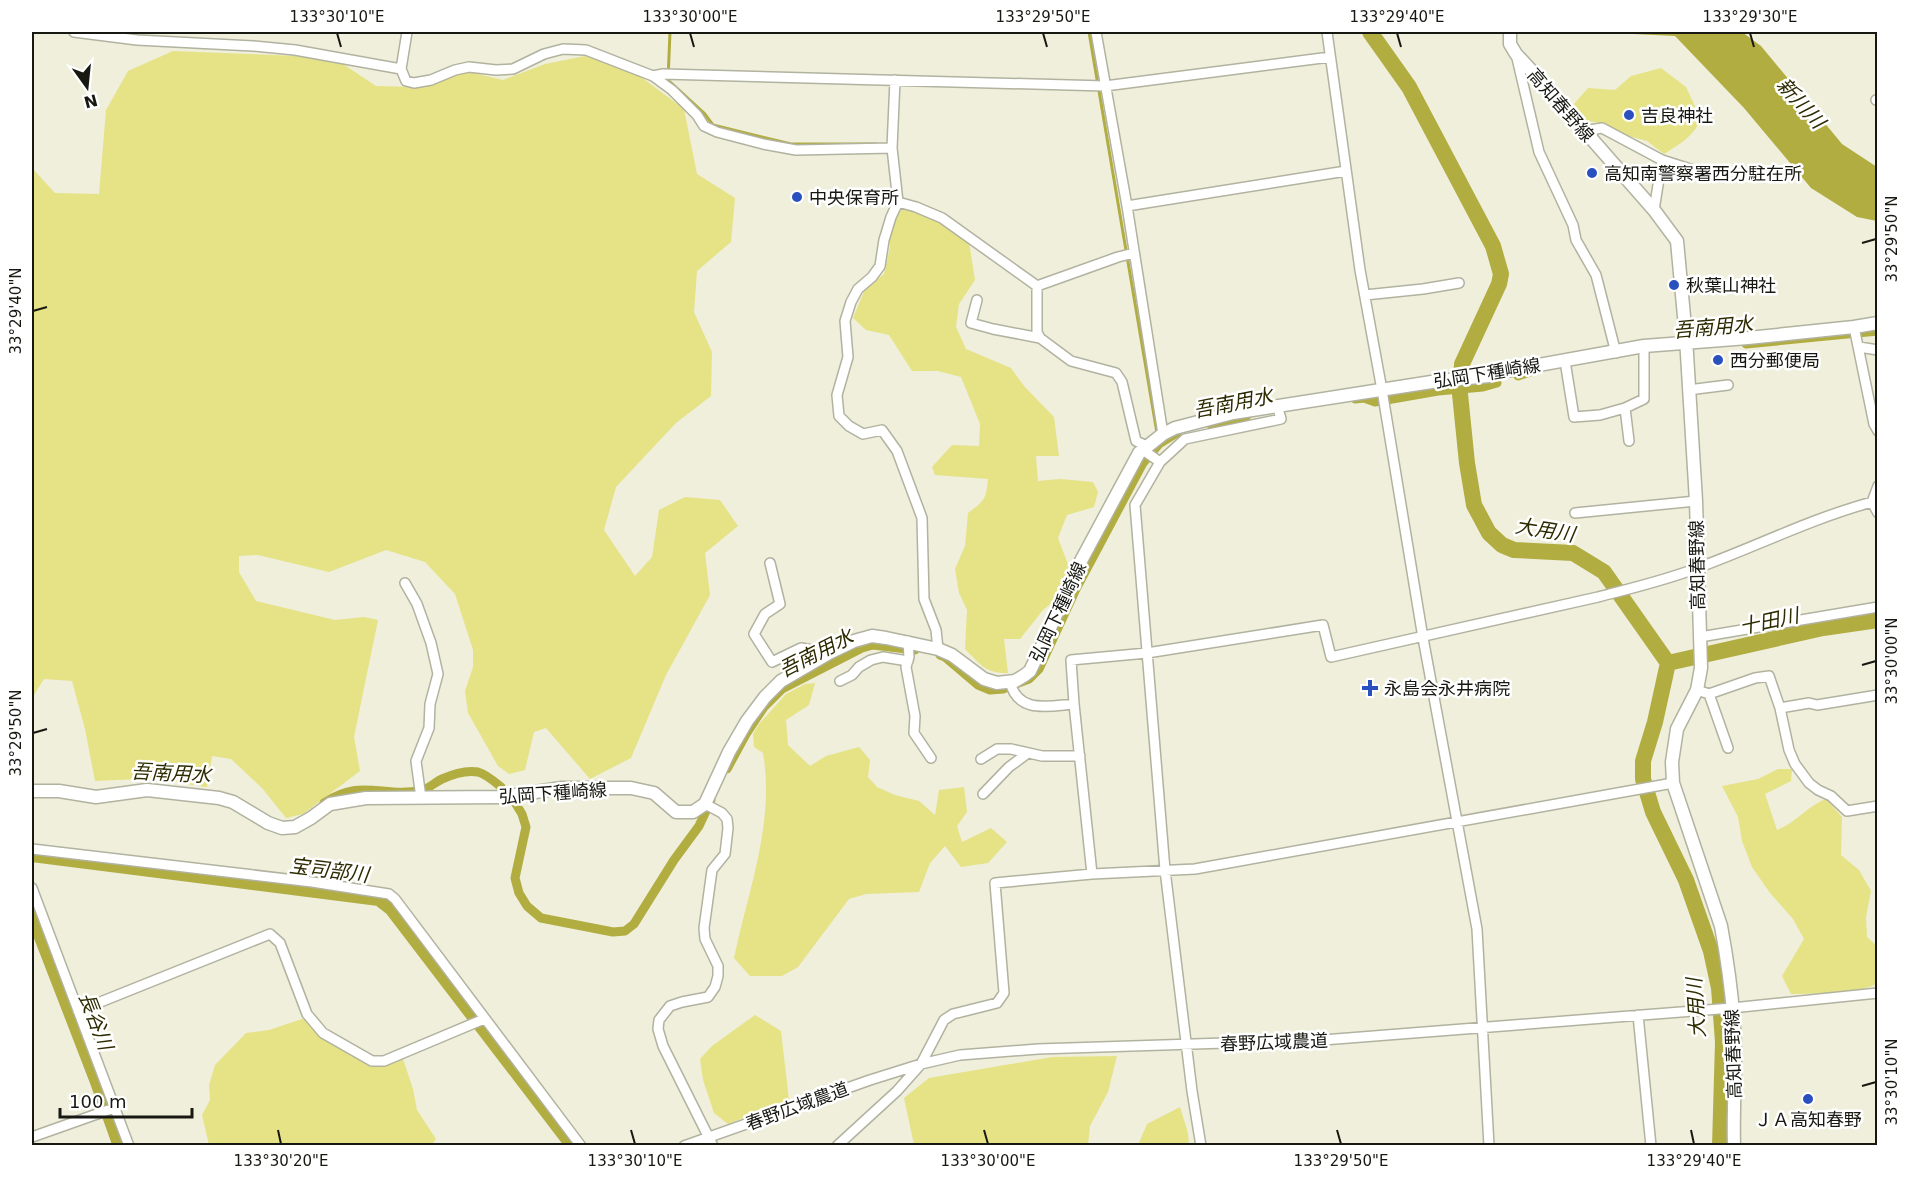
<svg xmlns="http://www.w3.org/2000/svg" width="1909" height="1177" font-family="'DejaVu Sans','Noto Sans JP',sans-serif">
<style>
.green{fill:#e5e386}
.water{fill:#b1ad41}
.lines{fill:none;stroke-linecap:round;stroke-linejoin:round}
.stream{stroke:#b1ad41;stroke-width:3}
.canal{stroke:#b1ad41;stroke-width:9}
.river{stroke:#b1ad41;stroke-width:16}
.minor-casing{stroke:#b2b2a0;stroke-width:12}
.major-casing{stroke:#b2b2a0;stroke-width:15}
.minor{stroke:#fff;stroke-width:9}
.major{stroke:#fff;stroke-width:12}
.ticks{fill:none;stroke:#181812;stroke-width:2}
.poi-dot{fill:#2a4fbe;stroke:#fff;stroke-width:2}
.labels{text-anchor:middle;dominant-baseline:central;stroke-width:5;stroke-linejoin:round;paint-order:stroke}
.street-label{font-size:18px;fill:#181812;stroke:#fff}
.poi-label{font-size:18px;fill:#181812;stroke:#fff;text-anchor:start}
.water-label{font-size:20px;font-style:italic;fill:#2d2b00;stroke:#fff}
.neatline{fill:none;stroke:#181812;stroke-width:2}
.ticks-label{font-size:15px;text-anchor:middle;fill:#181812}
</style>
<rect width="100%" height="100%" fill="#efefdc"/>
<path class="green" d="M 173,51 L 297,56 L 343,64 L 376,86 L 420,87 L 461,70 L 503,80 L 545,64 L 590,55 L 637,74 L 684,109 L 697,174 L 735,198 L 731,242 L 697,271 L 694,312 L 712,352 L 711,396 L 676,423 L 616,487 L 604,530 L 635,576 L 652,557 L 659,510 L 685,497 L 720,500 L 738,526 L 705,553 L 710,595 L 666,675 L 631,758 L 590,779 L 546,728 L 534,732 L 525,770 L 509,774 L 498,766 L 468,713 L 465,691 L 473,667 L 473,650 L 455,594 L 425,562 L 386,550 L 329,572 L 258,555 L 239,556 L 239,572 L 256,601 L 335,620 L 364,617 L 378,620 L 354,737 L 360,771 L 303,814 L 286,818 L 262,788 L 231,759 L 212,756 L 207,787 L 186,784 L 163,778 L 95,781 L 85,729 L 72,681 L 44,679 L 32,698 L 32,168 L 55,193 L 99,194 L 106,110 L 128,71 Z
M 1661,68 L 1686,87 L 1701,119 C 1693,137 1680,144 1664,154 L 1647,141 L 1625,135 L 1601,123 L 1581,120 L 1574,104 L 1588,88 L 1615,90 L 1631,76 Z
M 904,205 C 928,212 949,225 969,242 L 975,280 L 959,304 L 956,327 L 966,349 L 1011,368 L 1024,386 L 1054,417 L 1059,456 L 1036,456 L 1038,481 L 1060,479 L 1093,482 L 1098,492 L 1094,507 L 1067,515 L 1058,538 L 1072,575 L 1058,598 L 1043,610 L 1020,639 L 1004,639 L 1008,673 C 986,674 980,664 965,649 L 967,610 L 959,593 L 955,569 L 965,546 L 968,513 C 984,501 986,500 988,479 L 935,475 L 932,467 L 952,445 L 979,446 L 980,424 L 961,377 L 938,371 L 912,371 L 889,335 L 866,330 L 853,318 L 865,289 L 884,274 L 890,247 L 889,229 Z
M 815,683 L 809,705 L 786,720 L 788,745 L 810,766 L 826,756 L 859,747 L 870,760 L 868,777 L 877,787 L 895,795 L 919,801 L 935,815 L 939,790 L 964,787 L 967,812 L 957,826 L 962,842 L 991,828 L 1007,842 L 988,863 L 961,867 L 945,846 L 930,863 L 919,892 L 866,894 L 849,899 L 798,967 L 782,976 L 750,976 L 734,958 C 748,890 775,824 763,753 L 754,747 L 753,734 L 759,724 L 786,694 L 805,684 Z
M 1778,769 L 1792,769 L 1791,781 L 1765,794 L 1777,830 C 1796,823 1807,806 1826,799 L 1842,817 L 1841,855 L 1859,870 L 1871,891 L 1866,917 L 1867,937 L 1878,947 L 1877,983 C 1867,993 1808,994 1791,994 L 1782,976 L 1804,939 L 1793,919 L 1770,893 L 1752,867 L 1742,841 L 1738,817 L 1722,786 L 1758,779 Z
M 755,1015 L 781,1031 L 789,1100 L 728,1124 L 714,1113 L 703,1080 L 700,1059 L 712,1046 Z
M 305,1018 C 329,1047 364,1069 403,1059 L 413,1089 L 417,1110 L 436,1139 L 431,1146 L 209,1145 L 202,1115 L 210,1100 L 209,1085 L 215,1065 L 246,1033 L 269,1030 Z
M 1117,1056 L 1108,1092 L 1090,1126 L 1088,1145 L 914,1145 L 904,1098 L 929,1078 L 1052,1057 Z
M 1180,1107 L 1188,1133 L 1189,1145 L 1138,1145 L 1147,1124 Z"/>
<path class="water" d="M 1591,32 L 1742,32 L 1761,46 L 1842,144 L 1877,167 L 1877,221 L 1857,217 L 1811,188 L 1744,108 L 1675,36 Z"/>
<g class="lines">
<path class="stream" d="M 670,32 L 668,80 L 704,113 L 713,125 L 791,144 L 877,144
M 1089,32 L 1157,433"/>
<path class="canal" d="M 1746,344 L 1878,331
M 1518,376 L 1533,371
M 1355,399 L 1364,398 L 1375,402 L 1438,391 L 1483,387 L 1497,383
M 1211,425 L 1247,416
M 940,655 L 945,657 L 978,685 L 990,690 L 1003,689 L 1029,679 L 1039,669 L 1075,591 L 1143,463 L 1159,444 L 1177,433
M 727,769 L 746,734 L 764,707 L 782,689 L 862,648 L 873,645 L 915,650
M 514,801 L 522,814 L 526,827 L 515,878 L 519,893 L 527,906 L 541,918 L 613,932 L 625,931 L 634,924 L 674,860 L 699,826 L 711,800
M 324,803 C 362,777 384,799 422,790 C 430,788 435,782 442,779 C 453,774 467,770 478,772 C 486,774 495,782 501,787"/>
<path class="river" d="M 1370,32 L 1409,87 L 1493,246 L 1501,274 L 1499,284 L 1462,364 L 1460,394 L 1467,463 L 1474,505 L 1489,533 L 1502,545 L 1514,550 L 1573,553 L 1604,572 L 1668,663 L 1655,722 L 1643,761 L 1643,779 L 1653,812 L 1686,880 L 1711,951 L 1719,988 L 1723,1042 L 1720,1146
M 1668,663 L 1823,628 L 1878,620
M 32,854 L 379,898 L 392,908 L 574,1146
M 32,911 L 97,1079 L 121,1146"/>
<defs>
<path id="minor" d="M 74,32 L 137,40 L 253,46 L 295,50 L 401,69
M 407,32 L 401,69 L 406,81 L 414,83 L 431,80 L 455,70 L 469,67 L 496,70 L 513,69 L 544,54 L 563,49 L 586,50 L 653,76 L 672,90 L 697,115 L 704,126 L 717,132 L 763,144 L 796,150 L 892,148 L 898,202 L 916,207 L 942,218 L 1037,286 L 1037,332 L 1040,338 L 1071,361 L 1116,373 L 1122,382 L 1136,441 L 1147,446
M 1096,32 L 1127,206 L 1163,434
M 1327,32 L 1360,270 L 1382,390 L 1423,638 L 1477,929 L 1489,1146
M 1516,54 L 1539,152 L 1573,225 L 1576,240 L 1596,275 L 1616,353
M 653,76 L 663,74 L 1105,86 L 1330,57
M 1876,100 L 1878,100
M 1583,131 L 1602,128 L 1662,160 L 1654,210
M 892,148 L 895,80
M 1662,160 L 1706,174
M 898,202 L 891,217 L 884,240 L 880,266 L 872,277 L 858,289 L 851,302 L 845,321 L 848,357 L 837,395 L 839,416 L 849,426 L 863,434 L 882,430 L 897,451 L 922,518 L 924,599 L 936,630 L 938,649
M 1127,206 L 1346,171
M 1037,286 L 1118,257 L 1134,253
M 1365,295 L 1423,289 L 1459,283
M 977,300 L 971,323 L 993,329 L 1040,338
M 1854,327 L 1874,424 L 1878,431
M 1859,347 L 1878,350
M 1565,361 L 1574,417 L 1600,415 L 1625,408
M 1688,390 L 1728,385
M 1629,441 L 1625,408 L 1644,399 L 1644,346
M 1143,450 L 1160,462
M 1878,486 L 1872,502 L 1878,513
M 1575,513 L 1696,501
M 770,563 L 780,604 L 765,614 L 754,634 L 772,662 L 801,648 L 829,653
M 405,583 L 417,604 L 431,643 L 438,674 L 430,704 L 429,728 L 416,761 L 421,798
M 1700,637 L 1878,607
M 908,641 L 909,657 L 906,667 L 915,716 L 914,733 L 931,758
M 840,681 L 852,675 L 859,667 L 871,660 L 883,657 L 908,661
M 1010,682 C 1018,714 1048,706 1074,704
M 1697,690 L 1709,694 L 1755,678 L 1769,676 L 1780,708 L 1789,750 L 1795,764 L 1809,783 L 1818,790 L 1831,796 L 1847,811 L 1878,806
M 1709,694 L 1728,748
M 1780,708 L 1809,703 L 1817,705 L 1878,695
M 981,759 L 997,749 L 1011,749 L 1042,756 L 1080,756
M 983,794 L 1009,767 L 1028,753
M 705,804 L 722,813 L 727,819 L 728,828 L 725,854 L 712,870 L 704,928 L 705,939 L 718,966 L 718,976 L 715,987 L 708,997 L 682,1002 L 670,1006 L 659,1020 L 658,1029 L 663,1046 L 713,1146
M 32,849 L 312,882 L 389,894 L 395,899 L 581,1146
M 1092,874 L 1074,704 L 1071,660 L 1147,653 L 1323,625 L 1331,657 L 1598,597 C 1632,588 1667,580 1700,567 C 1757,546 1813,518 1872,502
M 32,888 L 129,1146
M 78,1011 L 270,934 L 280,943 L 307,1014 L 323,1033 L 372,1061 L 384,1061 L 484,1019
M 1638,1015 L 1651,1146
M 32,1137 L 114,1108
M 684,1146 L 870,1080 L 921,1064 L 960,1055 L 1038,1049 L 1323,1040 L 1732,1008 L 1878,993
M 837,1146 L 897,1091 L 921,1064 L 944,1020 L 953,1014 L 997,1003 L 1004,993 L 995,883 L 1092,874 L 1195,869 L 1673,783
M 1201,1146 L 1192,1091 L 1165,870 L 1135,505 L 1160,462 L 1185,439 L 1281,419 L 1277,405"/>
<path id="major" d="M 1510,32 L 1510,44 L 1516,54 L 1541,81 L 1654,210 L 1677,241 L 1686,338 L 1696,501 L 1701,668 L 1697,690 L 1677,729 L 1672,762 L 1673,783 L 1721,926 C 1729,969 1735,1014 1735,1058 C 1735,1087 1733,1116 1734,1146
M 32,791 L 59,791 L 96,797 L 147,790 L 219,798 L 233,802 L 268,823 L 282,828 L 295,827 L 311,818 L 330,804 L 366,798 L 502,797 L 562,788 L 631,788 L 654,793 L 676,812 L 693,812 L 705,804 L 729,752 L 747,721 L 765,697 L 781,681 L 829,653 L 854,641 L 872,636 L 886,638 L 938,649 L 952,655 L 984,679 L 997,683 L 1015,681 L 1025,675 L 1030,671 L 1042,646 L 1075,572 L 1139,453 L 1163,434 L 1175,428 L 1233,413 L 1438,381 L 1489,376 L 1505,371 L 1644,346 L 1748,338 L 1854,327 L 1878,323"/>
</defs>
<use href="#minor" class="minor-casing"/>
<use href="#major" class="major-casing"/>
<use href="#minor" class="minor"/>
<use href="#major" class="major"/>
</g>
<path class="ticks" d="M 337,33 L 341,47M 690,33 L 694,47M 1043,33 L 1047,47M 1397,33 L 1401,47M 1750,33 L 1754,47M 1862,243 L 1876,239M 33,311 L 47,307M 1862,665 L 1876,661M 33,733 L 47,729M 1862,1086 L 1876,1082M 278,1130 L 281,1144M 631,1130 L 635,1144M 984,1130 L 988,1144M 1337,1130 L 1341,1144M 1691,1130 L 1694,1144"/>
<g class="poi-dot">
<circle cx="1629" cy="115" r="6"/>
<circle cx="1592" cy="173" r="6"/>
<circle cx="797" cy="197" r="6"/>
<circle cx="1674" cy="285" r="6"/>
<circle cx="1718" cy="360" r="6"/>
<path d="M1367 679h6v6h6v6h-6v6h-6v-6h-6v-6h6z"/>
<circle cx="1808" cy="1099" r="6"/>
</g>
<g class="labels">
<g class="street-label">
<text transform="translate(1561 105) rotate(49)">高知春野線</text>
<text transform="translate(1487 373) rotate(-9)">弘岡下種崎線</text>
<text transform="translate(1697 565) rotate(-91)">高知春野線</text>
<text transform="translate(1058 612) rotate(-65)">弘岡下種崎線</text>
<text transform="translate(553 793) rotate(-4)">弘岡下種崎線</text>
<text transform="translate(1274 1042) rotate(-2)">春野広域農道</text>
<text transform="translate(1733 1054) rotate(-92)">高知春野線</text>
<text transform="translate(797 1106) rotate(-20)">春野広域農道</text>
</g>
<g class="poi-label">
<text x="1641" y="115">吉良神社</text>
<text x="1604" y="173">高知南警察署西分駐在所</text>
<text x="809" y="197">中央保育所</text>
<text x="1686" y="285">秋葉山神社</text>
<text x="1730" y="360">西分郵便局</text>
<text x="1384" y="688">永島会永井病院</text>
<text x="1808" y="1119" text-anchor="middle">ＪＡ高知春野</text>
</g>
<g class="water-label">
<text transform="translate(1801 103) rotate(48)">新川川</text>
<text transform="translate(1713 327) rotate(-5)">吾南用水</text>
<text transform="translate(1233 403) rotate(-11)">吾南用水</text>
<text transform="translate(1545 530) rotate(9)">大用川</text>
<text transform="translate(1769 621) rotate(-12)">十田川</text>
<text transform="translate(816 653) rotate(-27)">吾南用水</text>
<text transform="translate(171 773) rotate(3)">吾南用水</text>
<text transform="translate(329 870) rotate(7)">宝司部川</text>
<text transform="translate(1696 1008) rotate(-94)">大用川</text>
<text transform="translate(96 1021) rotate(69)">長谷川</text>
</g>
</g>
<rect width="1909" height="1177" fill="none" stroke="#ffffff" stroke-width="66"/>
<g transform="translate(87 87) rotate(165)" stroke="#ffffff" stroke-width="4.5" paint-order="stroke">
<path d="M0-4.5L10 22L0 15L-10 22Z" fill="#181812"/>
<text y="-9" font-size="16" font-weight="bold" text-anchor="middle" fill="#181812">N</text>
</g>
<path d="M60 1108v9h132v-9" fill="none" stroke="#181812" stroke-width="3"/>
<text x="69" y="1108" font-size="18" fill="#181812" stroke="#ffffff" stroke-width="4.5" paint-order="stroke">100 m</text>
<rect x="33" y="33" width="1843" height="1111" class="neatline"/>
<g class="ticks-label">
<text x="337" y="22">133°30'10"E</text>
<text x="690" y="22">133°30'00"E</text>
<text x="1043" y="22">133°29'50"E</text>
<text x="1397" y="22">133°29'40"E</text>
<text x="1750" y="22">133°29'30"E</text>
<text transform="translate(1892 239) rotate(-90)" y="5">33°29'50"N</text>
<text transform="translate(16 311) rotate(-90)" y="5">33°29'40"N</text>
<text transform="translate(1892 661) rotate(-90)" y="5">33°30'00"N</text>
<text transform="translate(16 733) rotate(-90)" y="5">33°29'50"N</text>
<text transform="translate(1892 1082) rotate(-90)" y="5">33°30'10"N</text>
<text x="281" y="1166">133°30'20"E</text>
<text x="635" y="1166">133°30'10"E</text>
<text x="988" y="1166">133°30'00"E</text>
<text x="1341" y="1166">133°29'50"E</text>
<text x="1694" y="1166">133°29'40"E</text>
</g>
</svg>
